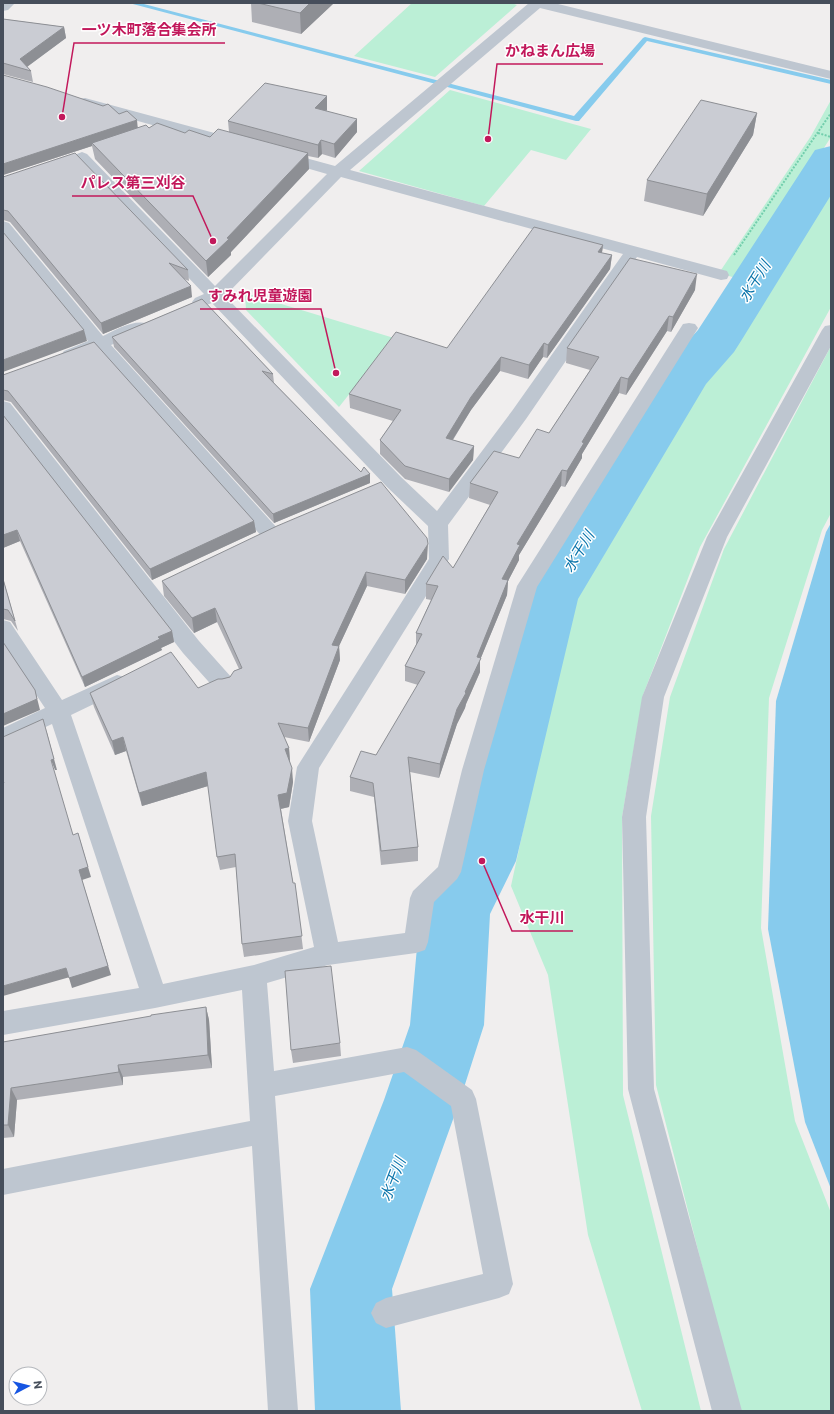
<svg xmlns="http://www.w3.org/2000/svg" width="834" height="1414" font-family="Commissioner,'Noto Sans JP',sans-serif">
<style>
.green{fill:#bbefd6}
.water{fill:#87cbed}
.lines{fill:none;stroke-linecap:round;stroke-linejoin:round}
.stream{fill:#87cbed;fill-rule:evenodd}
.river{fill:#87cbed;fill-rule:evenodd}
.path{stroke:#72ceac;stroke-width:2;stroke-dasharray:2 1.5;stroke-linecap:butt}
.minor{fill:#bec6d0;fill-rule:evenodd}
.wall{fill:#aeafb5}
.shaded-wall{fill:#8d8f94}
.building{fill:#caccd3;stroke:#8d8f94}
.labels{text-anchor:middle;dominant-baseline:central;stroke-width:3;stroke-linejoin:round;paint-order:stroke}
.water-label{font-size:15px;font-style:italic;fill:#0a74aa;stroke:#fff}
.leader{fill:none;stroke:#c2185b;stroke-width:1.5}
.callout-dot{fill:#c2185b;stroke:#fff;stroke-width:1.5}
.callout-label{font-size:15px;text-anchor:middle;font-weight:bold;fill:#c2185b;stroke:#fff;stroke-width:3;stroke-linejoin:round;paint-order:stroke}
</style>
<rect width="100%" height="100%" fill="#f0eeee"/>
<path class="green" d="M 412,3 L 511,3 L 517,5 L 435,77 L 354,56 Z
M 450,90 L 591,129 L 566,160 L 531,150 L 484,206 L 359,171 Z
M 831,100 L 831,137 L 739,279 L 719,273 L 811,136 Z
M 831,186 L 831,307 L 700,547 L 643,695 L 622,817 L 623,1095 L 701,1411 L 642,1411 L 588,1235 L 548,975 L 511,886 L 572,604 L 667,435 Z
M 245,293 L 394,338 L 339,407 L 246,310 Z
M 831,346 L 831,513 L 822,530 L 769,698 L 761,928 L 795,1121 L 831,1213 L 831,1411 L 739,1411 L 656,1085 L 651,816 L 670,697 L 724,549 Z"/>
<path class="water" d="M 831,523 L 831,1189 L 805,1122 L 768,929 L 776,701 L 826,532 Z"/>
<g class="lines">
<path class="stream" d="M 129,3 L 140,3 L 574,116 L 643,38 L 645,37 L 831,80 L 831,84 L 647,41 L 579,121 L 576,121 Z"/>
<path class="river" d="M 831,146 L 831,195 L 741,341 L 734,352 L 706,384 L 578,599 L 516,861 L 490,914 L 484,1025 L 460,1100 L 392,1289 L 401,1411 L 315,1411 L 310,1289 L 384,1100 L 410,1025 L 420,914 L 449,858 L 519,598 L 668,363 L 698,330 L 815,150 Z"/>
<path class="path" d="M 818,133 L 831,137
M 734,255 L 831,113"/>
<path class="minor" d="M 3,3 L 15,3 L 8,10 L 3,11 Z
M 529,3 L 554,3 L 831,71 L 831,79 L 540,8 L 350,170 L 727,271 L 729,275 L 727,279 L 721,280 L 637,257 L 526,419 L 448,525 L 449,559 L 319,768 L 312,821 L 338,942 L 405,933 L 410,898 L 413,891 L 438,867 L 462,770 L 517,586 L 683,324 L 689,323 L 695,324 L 698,328 L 537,587 L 484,770 L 461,872 L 457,879 L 434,902 L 428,942 L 425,950 L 416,953 L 328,965 L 267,983 L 274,1071 L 407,1047 L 416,1050 L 472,1090 L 476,1099 L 513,1284 L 509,1294 L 499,1298 L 386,1328 L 376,1323 L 371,1313 L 376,1303 L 386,1298 L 483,1274 L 451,1106 L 404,1072 L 275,1096 L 298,1411 L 268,1411 L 252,1146 L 3,1195 L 3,1169 L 250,1121 L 242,990 L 155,1008 L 3,1035 L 3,1011 L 139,988 L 52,724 L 3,747 L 3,728 L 45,708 L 3,645 L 3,620 L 10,622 L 62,700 L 117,675 L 125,677 L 128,683 L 125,689 L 71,715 L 163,984 L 254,965 L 314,947 L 288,821 L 297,767 L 429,559 L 428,526 L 387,487 L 212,303 L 201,307 L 195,306 L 192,302 L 195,298 L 204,294 L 74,157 L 77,154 L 82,152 L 87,154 L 215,286 L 327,174 L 275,159 L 272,156 L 275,153 L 280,151 L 335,166 ZM 341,177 L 623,254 L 512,411 L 437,511 L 401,477 L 225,296 Z
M 85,98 L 244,141 L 247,144 L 244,147 L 239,149 L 80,105 L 78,102 L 80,99 Z
M 3,221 L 9,223 L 103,336 C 115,330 132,320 146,323 L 149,327 L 146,331 L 111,345 L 278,529 L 281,534 L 278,539 L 271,541 L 264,539 L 96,351 L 70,361 L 64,359 L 61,355 L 64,351 L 88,341 L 3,237 Z
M 831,325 L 831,346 L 727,537 L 664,697 L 646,817 L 654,1089 L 742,1411 L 712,1411 L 628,1089 L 622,817 L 642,697 L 707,537 L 822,330 L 825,326 Z
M 3,401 L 10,403 L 199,641 L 232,678 L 235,684 L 232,690 L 224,692 L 216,690 L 183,653 L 3,420 Z"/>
</g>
<path class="wall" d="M 251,3 L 334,3 L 301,34 L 252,22 Z
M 3,19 L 64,27 L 66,38 L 27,67 L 31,71 L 33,82 L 3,74 Z
M 3,75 L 119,114 L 138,127 L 149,128 L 210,137 L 229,132 L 228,121 L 327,96 L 327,110 L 326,111 L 357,132 L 335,158 L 322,154 L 318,158 L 308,156 L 309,169 L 231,252 L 231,255 L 208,277 L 95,159 L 92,146 L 3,175 Z
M 757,113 L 753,135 L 703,216 L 644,201 L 647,180 Z
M 3,177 L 188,270 L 189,281 L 184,279 L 192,297 L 103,334 L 10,222 L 3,220 Z
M 603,245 L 602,253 L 612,255 L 610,269 L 547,358 L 543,357 L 528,379 L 500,371 L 471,410 L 453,440 L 474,446 L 473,460 L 449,492 L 405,479 L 380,454 L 380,440 L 393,421 L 350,408 L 349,394 L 447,348 Z
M 695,290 L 671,332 L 667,331 L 626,395 L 619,393 L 582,454 L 582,458 L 565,487 L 561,486 L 519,555 L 519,560 L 508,581 L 507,595 L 480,660 L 480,672 L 466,704 L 465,708 L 457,724 L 439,778 L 410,772 L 418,847 L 418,861 L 381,865 L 374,797 L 350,791 L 350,777 L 376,755 L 418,685 L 405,681 L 405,666 L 416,645 L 416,633 L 431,600 L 426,599 L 426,584 L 453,568 L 490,505 L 469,498 L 470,483 L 519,458 L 549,433 L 590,370 L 566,363 L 567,348 Z
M 202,299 L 273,374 L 274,383 L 361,472 L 370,474 L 370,483 L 274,523 L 114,347 L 112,337 Z
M 3,375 L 254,521 L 256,532 L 152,580 L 11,402 L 3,400 Z
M 3,415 L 172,631 L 174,642 L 161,648 L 162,650 L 85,687 L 20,541 L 3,548 Z
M 427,559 L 405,594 L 367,586 L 339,646 L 340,660 L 309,742 L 284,737 L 289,748 L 290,762 L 289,762 L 293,782 L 289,807 L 281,809 L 293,883 L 295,883 L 303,949 L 244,957 L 242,944 L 236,867 L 220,870 L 217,857 L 208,786 L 142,806 L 126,751 L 115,755 L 94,707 L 90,693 L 198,688 L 222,679 L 230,677 L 239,669 L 217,622 L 194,633 L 164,596 L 162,581 Z
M 3,578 L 18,631 L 11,621 L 3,619 Z
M 206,1007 L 209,1020 L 212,1068 L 123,1077 L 123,1085 L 17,1100 L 14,1137 L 3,1138 L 3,1042 Z
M 340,1043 L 341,1056 L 293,1063 L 291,1050 Z"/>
<path class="shaded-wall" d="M 310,3 L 334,3 L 301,34 L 300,13 Z
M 64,27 L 66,38 L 24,69 L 20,59 Z
M 327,96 L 327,110 L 316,122 L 315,108 Z
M 757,113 L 753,135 L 703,216 L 707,194 Z
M 357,119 L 357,132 L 335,158 L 334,144 Z
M 137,120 L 138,131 L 92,143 L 92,146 L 3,175 L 3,164 Z
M 321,140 L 322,154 L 318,158 L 318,145 Z
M 308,153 L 309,169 L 231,252 L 231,255 L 208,277 L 206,261 L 227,238 Z
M 603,245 L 601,259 L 598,252 Z
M 612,255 L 610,269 L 547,358 L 548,345 Z
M 697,274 L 695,290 L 671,332 L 673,317 Z
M 191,286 L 192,297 L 103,334 L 101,323 Z
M 669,316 L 667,331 L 626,395 L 628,379 Z
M 84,330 L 87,341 L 3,372 L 3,360 Z
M 544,343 L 543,357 L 528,379 L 529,365 Z
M 501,357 L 500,371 L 471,410 L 445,452 L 446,438 L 471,397 Z
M 621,377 L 619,393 L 582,454 L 582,458 L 565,487 L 567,471 L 582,442 Z
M 474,446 L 473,460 L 449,492 L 449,479 Z
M 562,470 L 561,486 L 519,555 L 519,560 L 508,581 L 507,595 L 480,660 L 480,672 L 466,704 L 465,708 L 457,724 L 439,778 L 440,764 L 457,709 L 465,692 L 502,579 L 517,544 Z
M 370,474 L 370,483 L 274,523 L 273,514 Z
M 254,521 L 256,532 L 152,580 L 150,569 Z
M 17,530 L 20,541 L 3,548 L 3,535 Z
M 428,544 L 427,559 L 405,594 L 405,580 Z
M 366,572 L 367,586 L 333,659 L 332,645 Z
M 215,608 L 217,622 L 194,633 L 192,618 Z
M 172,631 L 174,642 L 161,648 L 162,650 L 85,687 L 82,677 L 158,637 Z
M 339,646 L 340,660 L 309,742 L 308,728 Z
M 35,690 L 40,710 L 3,726 L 3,714 Z
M 46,729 L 57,770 L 55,770 L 51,760 Z
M 123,737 L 126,751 L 115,755 L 112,741 Z
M 289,748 L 290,762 L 286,763 L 285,749 Z
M 292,768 L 293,782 L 289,807 L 280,809 L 278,795 Z
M 206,772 L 208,786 L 142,806 L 139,793 Z
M 78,833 L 91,877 L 82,880 L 111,975 L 72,988 L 69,978 L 79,870 Z
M 66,968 L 70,977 L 3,996 L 3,986 Z
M 206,1007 L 209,1020 L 212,1068 L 208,1055 Z
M 118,1065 L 123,1077 L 123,1085 L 119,1072 Z
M 11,1088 L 17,1100 L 14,1137 L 8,1125 Z"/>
<path class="building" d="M 258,3 L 310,3 L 300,13 Z
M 3,19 L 64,27 L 20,59 L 31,71 L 3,63 Z
M 3,75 L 47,87 L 103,106 L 108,104 L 119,114 L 127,111 L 137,120 L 3,164 Z
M 265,83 L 327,96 L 315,108 L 357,119 L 334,144 L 321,140 L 318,145 L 228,121 Z
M 701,100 L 757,113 L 707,194 L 647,180 Z
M 157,123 L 185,133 L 189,130 L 210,137 L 218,129 L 308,153 L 227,238 L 229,239 L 206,261 L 92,143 L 146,125 L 149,128 Z
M 75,153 L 188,270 L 169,263 L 191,286 L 101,323 L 8,211 L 3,210 L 3,177 Z
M 534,227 L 603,245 L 598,252 L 612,255 L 548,345 L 544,343 L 529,365 L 501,357 L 471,397 L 446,438 L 474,446 L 449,479 L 405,466 L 380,440 L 401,410 L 349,394 L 396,332 L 447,348 Z
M 3,232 L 84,330 L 3,360 Z
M 630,258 L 697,274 L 673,317 L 669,316 L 628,379 L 621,377 L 582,442 L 584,443 L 567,471 L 562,470 L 517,544 L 520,545 L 502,579 L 508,580 L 477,657 L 481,658 L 465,692 L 466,693 L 457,709 L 440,764 L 408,757 L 418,847 L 381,851 L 373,783 L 350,777 L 361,751 L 376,755 L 425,672 L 405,666 L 422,634 L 416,633 L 438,586 L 426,584 L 443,556 L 453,568 L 498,492 L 470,483 L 494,451 L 519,458 L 537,429 L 549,433 L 599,357 L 567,348 Z
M 202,299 L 273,374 L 262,371 L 361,472 L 364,467 L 370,474 L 273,514 L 112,337 Z
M 94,342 L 254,521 L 150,569 L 8,391 L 3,390 L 3,375 Z
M 3,415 L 172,631 L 158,637 L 160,639 L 82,677 L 17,530 L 3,535 Z
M 381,482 L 427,538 L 428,544 L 405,580 L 366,572 L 332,645 L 339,646 L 308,728 L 278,723 L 289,748 L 285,749 L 292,768 L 287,793 L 278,795 L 293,883 L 295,883 L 302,936 L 242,944 L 235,854 L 217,857 L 206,772 L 139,793 L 123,737 L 112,741 L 90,693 L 171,652 L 198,688 L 218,679 L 222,679 L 230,677 L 234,671 L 242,668 L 215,608 L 192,618 L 162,581 L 277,526 Z
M 3,579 L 15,621 L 8,610 L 3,609 Z
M 3,642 L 35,690 L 37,699 L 3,714 Z
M 43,719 L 54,759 L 51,760 L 73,835 L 78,833 L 88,867 L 79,870 L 108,966 L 69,978 L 66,968 L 3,986 L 3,784 L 4,783 L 3,780 L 3,737 Z
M 331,966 L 340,1043 L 291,1050 L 285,971 Z
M 206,1007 L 208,1055 L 118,1065 L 119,1072 L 11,1088 L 8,1125 L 3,1125 L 3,1042 L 151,1016 L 151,1015 Z"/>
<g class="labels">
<g class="water-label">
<text transform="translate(754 281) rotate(-58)">水干川</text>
<text transform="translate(578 551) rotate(-59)">水干川</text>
<text transform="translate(392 1179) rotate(-69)">水干川</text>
</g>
</g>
<path class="leader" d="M62 117L74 43H225M488 139L497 64H603M213 241L193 196H72M336 373L321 309H200M482 861L512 931H573"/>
<g class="callout-dot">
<circle cx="62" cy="117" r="4"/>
<circle cx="488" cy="139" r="4"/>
<circle cx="213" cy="241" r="4"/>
<circle cx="336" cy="373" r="4"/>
<circle cx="482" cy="861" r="4"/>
</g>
<g class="callout-label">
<text x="149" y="35">一ツ木町落合集会所</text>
<text x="550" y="56">かねまん広場</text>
<text x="133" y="188">パレス第三刈谷</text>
<text x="260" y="301">すみれ児童遊園</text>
<text x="542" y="923">水干川</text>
</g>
<rect width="834" height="1414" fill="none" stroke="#464e5b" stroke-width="8"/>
<g transform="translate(28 1386) rotate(83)"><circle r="19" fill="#ffffff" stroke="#b5b8bd"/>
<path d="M0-3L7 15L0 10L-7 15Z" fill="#1655e2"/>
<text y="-6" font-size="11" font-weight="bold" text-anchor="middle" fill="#464e5b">N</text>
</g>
</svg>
